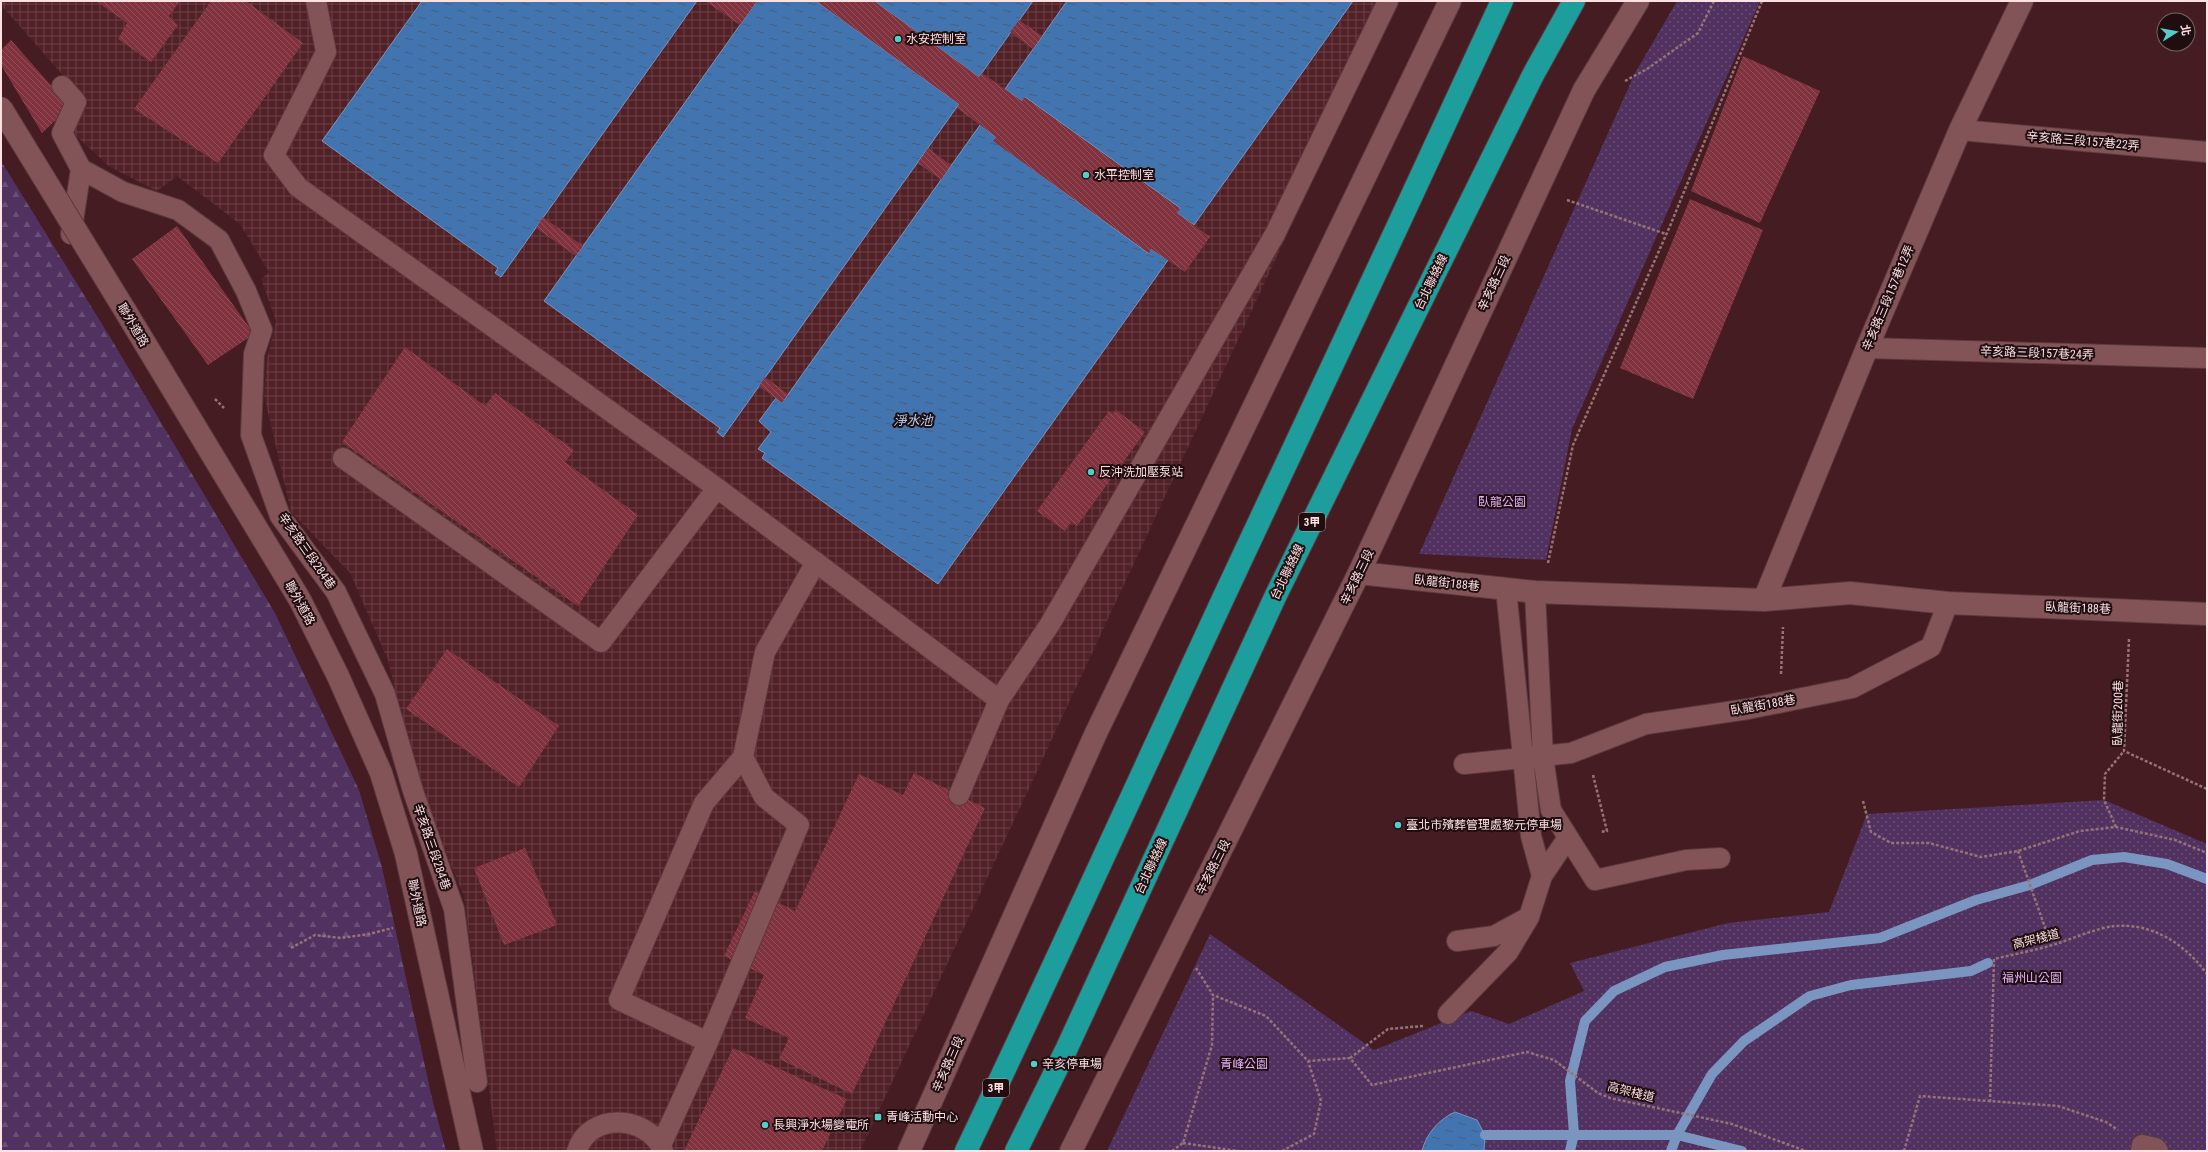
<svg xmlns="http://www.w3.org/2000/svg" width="2208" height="1152" font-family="'Roboto Condensed','Noto Sans TC',sans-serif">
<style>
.industrial{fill:url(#industrial-grid)}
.grass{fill:url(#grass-dots)}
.forest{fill:url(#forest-firs)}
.water{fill:url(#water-ripples);stroke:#7a95bf}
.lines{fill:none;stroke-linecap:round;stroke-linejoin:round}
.stream{stroke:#7a95bf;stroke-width:10}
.building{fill:url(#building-back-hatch)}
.lane-casing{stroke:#5c393e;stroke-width:22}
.street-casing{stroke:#5c393e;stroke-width:24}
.secondary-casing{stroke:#5c393e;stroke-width:24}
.highway-casing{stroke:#5c393e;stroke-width:24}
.path{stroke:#967377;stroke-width:2.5;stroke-dasharray:3 2;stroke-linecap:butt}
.lane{stroke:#825458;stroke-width:20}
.street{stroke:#825458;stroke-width:22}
.secondary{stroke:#825458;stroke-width:22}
.highway{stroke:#1d9e9d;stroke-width:22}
.street-bridge-casing{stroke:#5c393e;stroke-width:24;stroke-linecap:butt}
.street-bridge{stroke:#825458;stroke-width:22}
.poi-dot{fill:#53cdcb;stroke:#1f0d0f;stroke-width:1.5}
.labels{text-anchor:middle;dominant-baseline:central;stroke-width:4;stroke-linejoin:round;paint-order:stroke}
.shield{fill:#1f0d0f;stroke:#baa1a3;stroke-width:1}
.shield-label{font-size:11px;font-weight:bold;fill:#fde1e3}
.poi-label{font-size:12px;fill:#fde1e3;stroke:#1f0d0f;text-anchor:start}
.street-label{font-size:12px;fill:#fde1e3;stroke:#1f0d0f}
.park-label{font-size:12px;fill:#e3b4fb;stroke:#1f0d0f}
.water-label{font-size:13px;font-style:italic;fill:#b9d4f5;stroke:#1f0d0f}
</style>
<defs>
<pattern id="industrial-grid" width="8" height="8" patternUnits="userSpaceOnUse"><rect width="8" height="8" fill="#512127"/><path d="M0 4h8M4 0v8" fill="none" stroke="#6b4146"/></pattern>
<pattern id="grass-dots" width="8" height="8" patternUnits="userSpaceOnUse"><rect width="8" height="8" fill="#50315f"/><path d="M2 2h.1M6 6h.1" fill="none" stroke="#6a4f76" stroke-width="1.8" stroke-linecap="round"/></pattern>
<pattern id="forest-firs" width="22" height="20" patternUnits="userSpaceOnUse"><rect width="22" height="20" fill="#50315f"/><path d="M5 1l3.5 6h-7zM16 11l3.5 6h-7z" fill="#6a4f76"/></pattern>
<pattern id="water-ripples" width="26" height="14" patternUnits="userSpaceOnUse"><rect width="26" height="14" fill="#4274af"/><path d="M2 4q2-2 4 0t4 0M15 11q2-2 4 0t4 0" fill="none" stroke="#465e7f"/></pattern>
<pattern id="building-back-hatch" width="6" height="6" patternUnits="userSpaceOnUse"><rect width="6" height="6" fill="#80333f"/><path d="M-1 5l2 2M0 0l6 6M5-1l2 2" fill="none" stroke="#93505b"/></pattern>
</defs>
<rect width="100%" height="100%" fill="#441c21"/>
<path class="industrial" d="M 1,1 L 1396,1 L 860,1151 L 497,1151 L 464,896 L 418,787 L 388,660 L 350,573 L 291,512 L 264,395 L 267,359 L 276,321 L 261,279 L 269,272 L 240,224 L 177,176 L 157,191 L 110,167 L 75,135 L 73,112 L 82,97 L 1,5 Z"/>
<path class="grass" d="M 1677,1 L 1760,1 L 1572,429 L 1546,560 L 1419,554 L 1635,73 Z
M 2104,800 L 2207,844 L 2207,1151 L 1107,1151 L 1210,934 L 1374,1050 L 1471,1011 L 1509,1024 L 1584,991 L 1570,963 L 1728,923 L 1829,912 L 1867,814 Z"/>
<path class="forest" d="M 1,161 L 107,332 L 275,613 L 359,790 L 382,867 L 431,1094 L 446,1151 L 1,1151 Z"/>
<path class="water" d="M 422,1 L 697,1 L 501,277 L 495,273 L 498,268 L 322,141 Z
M 757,1 L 816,1 L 959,104 L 723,437 L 717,432 L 720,428 L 544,301 Z
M 874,1 L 1033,1 L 979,77 Z
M 1067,1 L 1353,1 L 1194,225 L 1177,213 L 1180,208 L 1025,97 L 1022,101 L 1005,89 Z
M 980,125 L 996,137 L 994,141 L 1148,253 L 1151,249 L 1168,260 L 938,584 L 762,458 L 765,453 L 758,449 L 771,432 L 759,421 L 776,398 L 782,403 Z
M 1455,1112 L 1477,1120 L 1485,1135 L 1484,1151 L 1422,1151 C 1426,1134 1439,1119 1455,1112 Z"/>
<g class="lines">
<path class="stream" d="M 1485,1135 L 1677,1135 L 1742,1151
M 1570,1151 L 1574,1134 L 1570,1081 L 1585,1021 L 1614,991 L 1665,967 L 1723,955 L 1880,938 L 1976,900 L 2030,885 L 2092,860 L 2124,857 L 2167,864 L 2207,879
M 1671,1151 L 1677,1135 L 1712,1074 L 1744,1041 L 1810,996 L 1851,985 L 1971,971 L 1988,963"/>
</g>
<path class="building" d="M 96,1 L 180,1 L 169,16 L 178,25 L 151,62 L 118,39 L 127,23 Z
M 211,1 L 246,1 L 303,43 L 218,163 L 134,109 Z
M 705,1 L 757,1 L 740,25 Z
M 816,1 L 874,1 L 979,77 L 982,73 L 1022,101 L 1024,97 L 1180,209 L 1177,213 L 1210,237 L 1185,272 L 1151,249 L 1149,253 L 993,141 L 996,137 L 957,108 L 959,104 Z
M 1019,20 L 1042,36 L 1033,49 L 1010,32 Z
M 11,40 L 70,107 L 42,133 L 1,65 L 1,50 Z
M 1743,56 L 1820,91 L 1760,223 L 1691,191 Z
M 928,148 L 951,165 L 941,180 L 918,163 Z
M 1690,199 L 1763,230 L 1693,399 L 1620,368 Z
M 543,217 L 583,246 L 576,256 L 536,228 Z
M 177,226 L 254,334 L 208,365 L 132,259 Z
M 405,347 L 485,406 L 495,393 L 574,450 L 565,462 L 638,515 L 578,606 L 342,442 Z
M 765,377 L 788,394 L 782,403 L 759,386 Z
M 1116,410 L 1145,432 L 1077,526 L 1071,522 L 1065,531 L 1037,511 L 1109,411 L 1113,414 Z
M 447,649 L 559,726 L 519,787 L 406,709 Z
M 914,773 L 985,808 L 852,1094 L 779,1059 L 789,1038 L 745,1018 L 764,975 L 724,956 L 755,891 L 795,911 L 859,774 L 903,795 Z
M 525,848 L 557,925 L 504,945 L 474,868 Z
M 733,1048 L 847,1099 L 822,1151 L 684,1151 Z"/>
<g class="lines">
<defs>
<path id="lane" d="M 316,1 L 326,52 L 274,155 L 298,187 L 717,488 L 999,700 L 1050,624 L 1275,234 L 1388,1
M 62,86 L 76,102 L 62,133 L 81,169 L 123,192 L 178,210 L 219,240 L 246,291 L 262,330 L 254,354 L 251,435 L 280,516 L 336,592 L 385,694 L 413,791 L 454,909 L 477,1082
M 1960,130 L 2207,152
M 71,234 L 81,169
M 1867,348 L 2207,358
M 343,458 L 601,642 L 717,488
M 1506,589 L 1531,836 L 1542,876
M 1535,592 L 1543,757 L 1551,810 L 1595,880 L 1686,860 L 1720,858
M 1464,764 L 1571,753 L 1646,724 L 1748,709 L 1852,688 L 1931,647 L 1948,603
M 959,795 L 999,700
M 1457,941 L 1494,936 L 1529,917
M 1448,1014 L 1508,952 L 1529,917 L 1542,876 L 1567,839
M 708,1042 L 619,1000 L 704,803 L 743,757 L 765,652 L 816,562
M 661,1145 L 708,1042 L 799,825 L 764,797 L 743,757
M 577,1151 C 589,1111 649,1115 663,1151
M 2141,1151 L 2142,1145 L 2156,1148 L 2158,1151"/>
<path id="street" d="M 126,312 L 300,600 L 338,676 L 381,773 L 406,854 L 472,1151
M 1359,573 L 1535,592 L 1764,600 L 1850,593 L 1948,603 L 2207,614
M 1764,600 L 1867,348 L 1960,130 L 2022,1"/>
<path id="secondary" d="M 909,1151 L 1096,733 L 1450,1
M 1071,1151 L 1359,573 L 1584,90 L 1638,1"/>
<path id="highway" d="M 966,1151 C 1055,965 1140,777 1227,590 C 1318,394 1412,198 1502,1
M 1016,1151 L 1066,1050 L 1276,595 L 1533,75 L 1574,1"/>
</defs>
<use href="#lane" class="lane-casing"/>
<use href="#street" class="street-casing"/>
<use href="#secondary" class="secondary-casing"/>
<use href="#highway" class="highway-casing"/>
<path class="path" d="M 1625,81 L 1647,69 L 1698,33 L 1714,1
M 1567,200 L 1666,234
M 215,399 L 224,408
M 1548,563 L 1573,445 L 1670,226 L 1762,1
M 2129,639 L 2124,751 L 2207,789
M 1781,674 L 1783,627
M 1593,775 L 1607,831 L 1600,832
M 1863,801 L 1871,832 L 1891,843 L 1929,843 L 1981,857 L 2018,851 L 2080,831 L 2116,827 L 2175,840 L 2207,853
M 2116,827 L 2104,800 L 2105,774 L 2124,751
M 2018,851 L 2048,936
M 291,948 L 315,935 L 341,938 L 369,934 L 393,928
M 1196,968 L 1213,995 L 1266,1016 L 1308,1061 L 1350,1058 L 1372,1085 L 1527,1052 L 1554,1060 L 1598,1093 L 1610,1098 L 1732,1124 L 1806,1151
M 1350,1058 L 1388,1029 L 1423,1026
M 1990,1102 L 1994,959 C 2015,954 2036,950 2056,944 C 2074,938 2097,928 2115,926 C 2153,923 2185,944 2207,974
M 1183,1143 L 1238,1151
M 1172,1151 L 1183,1143 L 1212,1045 L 1213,995
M 1282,1151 L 1314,1134 L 1321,1101 L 1308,1061
M 1904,1151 L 1920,1096 L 2058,1106 L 2106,1122 L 2118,1130"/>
<use href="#lane" class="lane"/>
<use href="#street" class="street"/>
<use href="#secondary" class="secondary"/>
<use href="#highway" class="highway"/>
<defs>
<path id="street-bridge" d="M 1,108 L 126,312"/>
</defs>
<use href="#street-bridge" class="street-bridge-casing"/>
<use href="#street-bridge" class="street-bridge"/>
</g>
<g class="poi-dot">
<circle cx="898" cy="39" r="4"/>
<circle cx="1086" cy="175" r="4"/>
<circle cx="1091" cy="472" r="4"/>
<circle cx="1398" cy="825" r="4"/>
<circle cx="1034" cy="1064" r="4"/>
<rect x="874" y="1113" width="8" height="8" rx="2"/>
<circle cx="765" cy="1125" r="4"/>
</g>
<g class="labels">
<g class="shield">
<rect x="1299" y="513" width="26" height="18" rx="3"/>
<rect x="983" y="1079" width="26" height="18" rx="3"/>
</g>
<g class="shield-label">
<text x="1312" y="522">3甲</text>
<text x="996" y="1088">3甲</text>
</g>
<g class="poi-label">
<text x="906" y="39">水安控制室</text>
<text x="1094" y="175">水平控制室</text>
<text x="1099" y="472">反沖洗加壓泵站</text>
<text x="1406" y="825">臺北市殯葬管理處黎元停車場</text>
<text x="1042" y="1064">辛亥停車場</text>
<text x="886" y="1117">青峰活動中心</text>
<text x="773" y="1125">長興淨水場變電所</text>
</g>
<g class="street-label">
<text transform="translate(2083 141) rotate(5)">辛亥路三段157巷22弄</text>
<text transform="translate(1431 282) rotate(-64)">台北聯絡線</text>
<text transform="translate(1494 283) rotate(-65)">辛亥路三段</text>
<text transform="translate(1888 298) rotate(-67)">辛亥路三段157巷12弄</text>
<text transform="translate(133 325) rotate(59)">聯外道路</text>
<text transform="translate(2037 353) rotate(2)">辛亥路三段157巷24弄</text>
<text transform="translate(307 551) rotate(55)">辛亥路三段284巷</text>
<text transform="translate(1287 572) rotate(-64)">台北聯絡線</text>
<text transform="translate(1357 577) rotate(-64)">辛亥路三段</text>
<text transform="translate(1447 583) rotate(6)">臥龍街188巷</text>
<text transform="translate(300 603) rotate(61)">聯外道路</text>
<text transform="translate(2078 608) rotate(2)">臥龍街188巷</text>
<text transform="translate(1763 705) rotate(-10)">臥龍街188巷</text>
<text transform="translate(2118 713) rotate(-89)">臥龍街200巷</text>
<text transform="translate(432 847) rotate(71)">辛亥路三段284巷</text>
<text transform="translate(1151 866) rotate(-65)">台北聯絡線</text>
<text transform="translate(1213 867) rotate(-63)">辛亥路三段</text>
<text transform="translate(417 903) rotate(78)">聯外道路</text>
<text transform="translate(2036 939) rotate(-14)">高架棧道</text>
<text transform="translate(948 1064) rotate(-66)">辛亥路三段</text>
<text transform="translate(1631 1092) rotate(14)">高架棧道</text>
</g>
<g class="park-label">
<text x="1502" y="502">臥龍公園</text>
<text x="2032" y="978">福州山公園</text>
<text x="1244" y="1064">青峰公園</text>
</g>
<g class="water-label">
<text x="913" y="420">淨水池</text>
</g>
</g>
<rect width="2208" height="1152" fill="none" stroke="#fde1e3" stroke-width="4"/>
<g transform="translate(2176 32) rotate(79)"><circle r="19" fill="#1f0d0f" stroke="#786264"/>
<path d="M0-3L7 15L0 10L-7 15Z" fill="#53cdcb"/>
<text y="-6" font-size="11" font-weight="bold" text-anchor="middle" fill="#fde1e3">北</text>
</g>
</svg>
